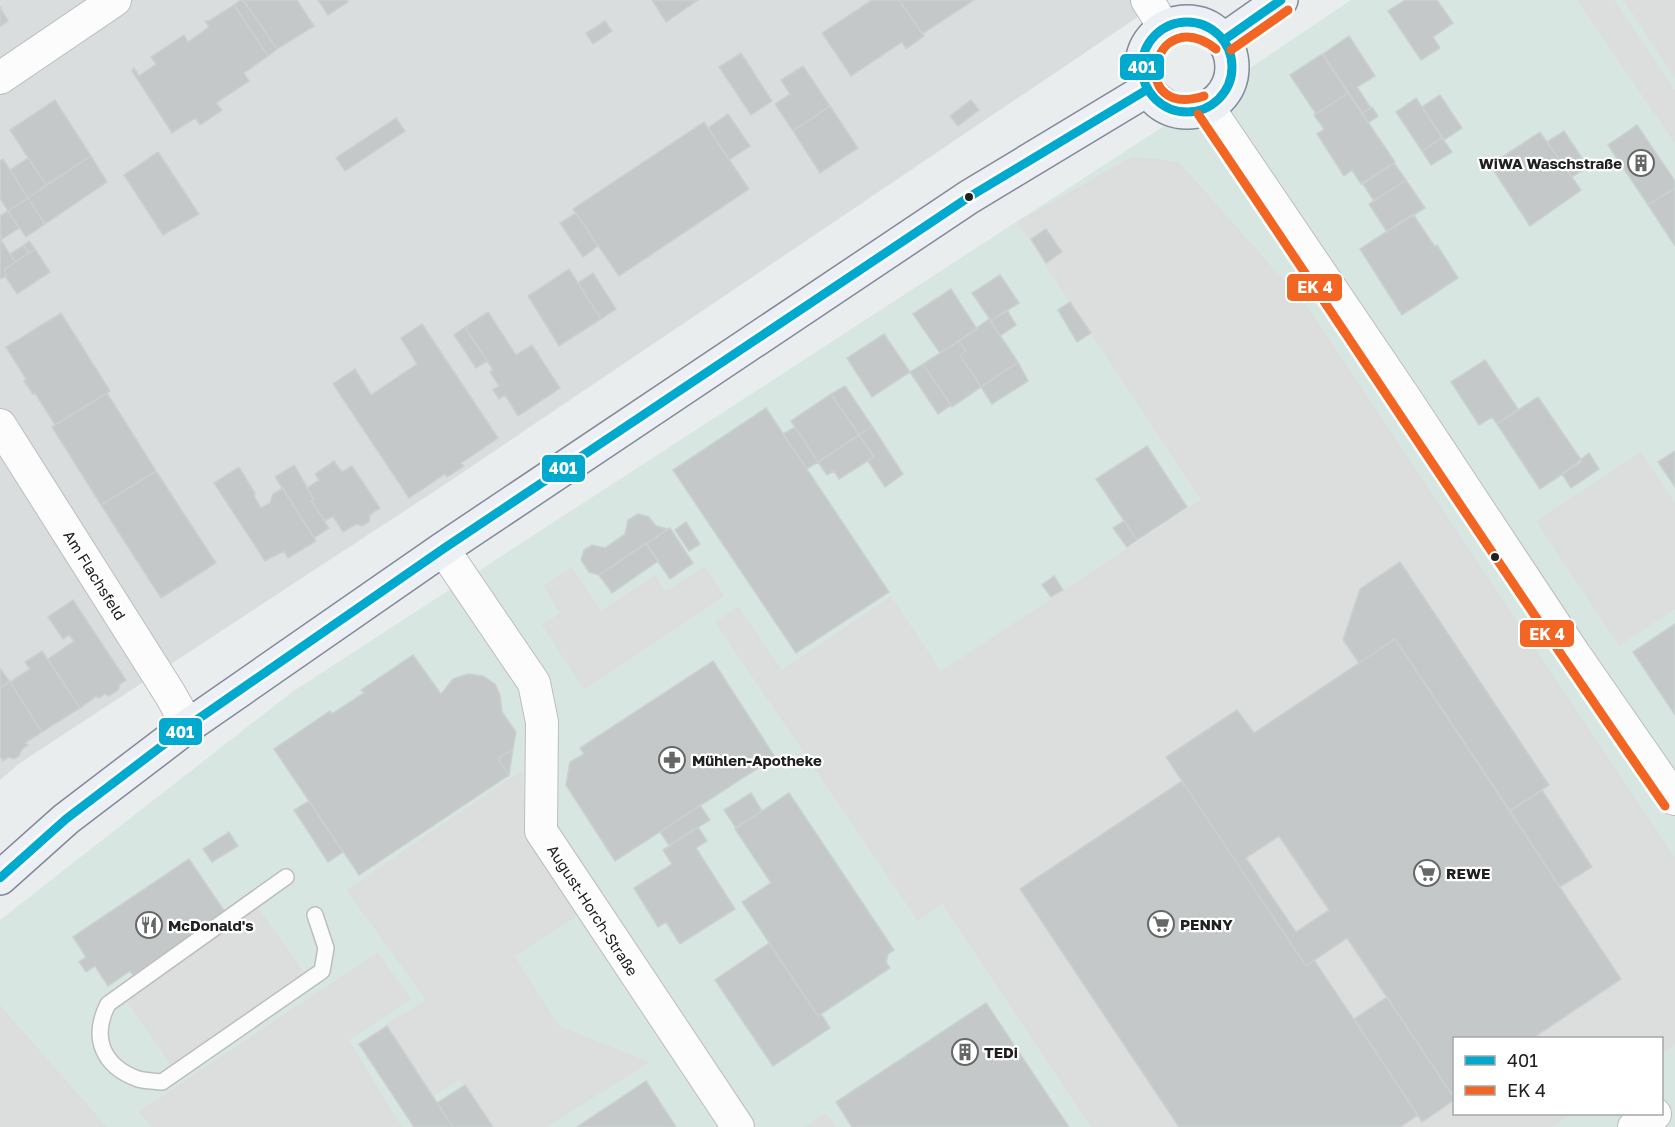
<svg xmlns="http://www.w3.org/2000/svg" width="1675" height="1127" font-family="'Golos Text',sans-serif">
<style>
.residential{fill:#dadddd}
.commercial{fill:#d8e6e2;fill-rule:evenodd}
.parking{fill:#dcdede}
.building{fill:#c5c8c9;stroke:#cad0d1;stroke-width:1.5;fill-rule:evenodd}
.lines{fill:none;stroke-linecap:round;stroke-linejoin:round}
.service-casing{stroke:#bcbebe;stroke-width:18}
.minor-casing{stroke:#bcbebe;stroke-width:34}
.secondary-casing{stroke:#828998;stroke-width:36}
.service{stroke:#fcfcfc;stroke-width:15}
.minor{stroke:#fcfcfc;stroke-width:32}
.secondary{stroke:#eceff3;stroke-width:33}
.bus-1-casing{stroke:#fff;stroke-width:14}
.bus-2-casing{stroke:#fff;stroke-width:14}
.bus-1{stroke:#00a9ce;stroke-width:9}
.bus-2{stroke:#f26522;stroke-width:9}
.bus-dot{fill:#202020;stroke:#fff;stroke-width:2}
.labels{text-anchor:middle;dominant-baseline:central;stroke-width:4.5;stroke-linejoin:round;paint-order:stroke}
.poi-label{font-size:15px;font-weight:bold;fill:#202020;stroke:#fff;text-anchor:start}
.street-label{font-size:15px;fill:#202020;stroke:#fff}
.line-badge{stroke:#fff;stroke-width:2}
.badge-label{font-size:16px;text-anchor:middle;font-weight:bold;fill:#fff}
</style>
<rect width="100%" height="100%" fill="#e9edee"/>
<path class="residential" d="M 0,0 L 1163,0 L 441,487 L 20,763 L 0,780 Z"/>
<path class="commercial" d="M 1351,0 L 1675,0 L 1675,1127 L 0,1127 L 0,920 L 292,692 L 1164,126 ZM 1454,1038 L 1662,1038 L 1662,1114 L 1454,1114 Z"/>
<path class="parking" d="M 1577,0 L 1614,0 L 1675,90 L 1675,144 Z
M 1624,0 L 1675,0 L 1675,79 Z
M 1133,156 L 1179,162 L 1307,306 L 1675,857 L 1675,1044 L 1662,1053 L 1662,1038 L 1454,1038 L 1454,1114 L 1572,1114 L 1552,1127 L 1091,1127 L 942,904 L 918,921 L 715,622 L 738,606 L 782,670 L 891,596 L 941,671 L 1201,500 L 1017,222 Z
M 1641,452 L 1675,503 L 1675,609 L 1619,646 L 1536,521 Z
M 705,566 L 725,596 L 584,690 L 542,625 L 560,613 L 543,586 L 572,567 L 601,611 L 655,575 L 666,591 Z
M 522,770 L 525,818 L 584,912 L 515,956 L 559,1026 L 650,1062 L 547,1127 L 491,1127 L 459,1080 L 432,1097 L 386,1024 L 426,1000 L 346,890 Z
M 257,906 L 306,975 L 174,1069 L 125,999 Z
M 378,952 L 411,999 L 349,1040 L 402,1127 L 152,1127 L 138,1112 Z
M 0,1005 L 107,1127 L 0,1127 Z
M 826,1113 L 836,1127 L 805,1127 Z"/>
<path class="building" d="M 241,0 L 243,0 L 277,49 L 268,56 L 234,5 Z
M 243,0 L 297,0 L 314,26 L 277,49 Z
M 318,0 L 347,0 L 348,2 L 328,15 Z
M 652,0 L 698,0 L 666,22 Z
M 872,0 L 899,0 L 924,36 L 906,49 L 902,42 L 851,76 L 822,33 Z
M 899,0 L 974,0 L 922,34 Z
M 1405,0 L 1437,0 L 1453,23 L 1433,37 L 1440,48 L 1421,60 L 1388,11 Z
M 234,5 L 268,56 L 244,73 L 249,81 L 216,103 L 222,110 L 200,125 L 195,118 L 172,133 L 132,71 L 134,68 L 139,76 L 156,64 L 151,57 L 184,35 L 188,42 L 209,27 L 205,21 L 209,21 Z
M 0,7 L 8,21 L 0,26 Z
M 605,21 L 612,31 L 593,44 L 586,33 Z
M 1349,36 L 1375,76 L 1357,87 L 1371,108 L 1362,113 L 1323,54 Z
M 741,53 L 772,101 L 751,115 L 719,67 Z
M 1322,54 L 1348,93 L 1316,114 L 1290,75 Z
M 803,66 L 830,106 L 793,131 L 775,104 L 790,94 L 781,80 Z
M 1348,93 L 1395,162 L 1361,184 L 1352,170 L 1344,176 L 1317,134 L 1324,129 L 1314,115 Z
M 1440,95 L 1462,128 L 1444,140 L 1422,107 Z
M 1416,98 L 1442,138 L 1422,151 L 1396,112 Z
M 55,100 L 91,156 L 46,185 L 10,130 Z
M 971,100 L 979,110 L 958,126 L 950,116 Z
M 830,106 L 858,148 L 820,173 L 793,131 Z
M 1372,107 L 1378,116 L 1368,123 L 1362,113 Z
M 728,114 L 750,146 L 729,160 L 708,128 Z
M 396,118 L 405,131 L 345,171 L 336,158 Z
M 704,122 L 749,189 L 619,276 L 573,209 Z
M 1637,125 L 1675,181 L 1675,188 L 1648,205 L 1608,145 Z
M 1564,131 L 1588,167 L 1572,177 L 1547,142 Z
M 1540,132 L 1581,190 L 1530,226 L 1490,165 Z
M 1442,138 L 1452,152 L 1431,165 L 1422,151 Z
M 158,152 L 199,214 L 163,235 L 124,175 Z
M 91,156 L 107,182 L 45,224 L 28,198 Z
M 28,158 L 46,185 L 28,198 L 10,170 Z
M 3,159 L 28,198 L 8,211 L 0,198 L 0,161 Z
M 1394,163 L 1406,180 L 1374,201 L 1363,184 Z
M 1406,180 L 1425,208 L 1387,232 L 1369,204 Z
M 1675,188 L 1675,246 L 1648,205 Z
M 28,198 L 45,224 L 26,237 L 8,211 Z
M 8,211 L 19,228 L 1,240 L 0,216 Z
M 576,213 L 598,246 L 583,257 L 560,223 Z
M 1413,214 L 1435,247 L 1437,245 L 1458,278 L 1402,315 L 1360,249 Z
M 1046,229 L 1062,252 L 1046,263 L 1031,239 Z
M 0,239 L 15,262 L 4,270 L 7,275 L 0,279 Z
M 29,241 L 35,249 L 29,253 L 24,245 Z
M 24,245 L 29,253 L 15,262 L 10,254 Z
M 35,249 L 50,272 L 17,294 L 5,276 L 7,275 L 4,270 Z
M 569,269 L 601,319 L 559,346 L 528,296 Z
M 593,273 L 616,309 L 601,319 L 578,283 Z
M 1000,275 L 1019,303 L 991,321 L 972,293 Z
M 951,289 L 977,329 L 940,353 L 913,314 Z
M 1070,302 L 1091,333 L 1077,342 L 1058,310 Z
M 1007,310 L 1016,325 L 1000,336 L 991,321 Z
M 488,312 L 516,355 L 532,345 L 560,388 L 518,416 L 505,395 L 499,399 L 493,390 L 499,386 L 490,372 L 493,370 L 465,327 Z
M 61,313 L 110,391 L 55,425 L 35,393 L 33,394 L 24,381 L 26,379 L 6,347 Z
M 989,319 L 1018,362 L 981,387 L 960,355 L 966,351 L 959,341 Z
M 422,324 L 498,438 L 461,463 L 464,466 L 447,477 L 445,474 L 409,498 L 333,384 L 355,369 L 371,395 L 417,364 L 401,338 Z
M 465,327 L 487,361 L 476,368 L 454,335 Z
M 884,334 L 910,372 L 872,397 L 847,358 Z
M 959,341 L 966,351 L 960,355 L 981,387 L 952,407 L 923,364 Z
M 1485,360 L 1518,409 L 1497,424 L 1492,417 L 1479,425 L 1451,382 Z
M 1018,362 L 1028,381 L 992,404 L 981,387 Z
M 923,364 L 951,405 L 938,414 L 910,372 Z
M 845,386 L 872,426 L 859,435 L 831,394 Z
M 107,393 L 156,471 L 101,505 L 52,427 Z
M 831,394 L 859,435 L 818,462 L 791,421 Z
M 1538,397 L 1582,461 L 1540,489 L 1497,424 Z
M 766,408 L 889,592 L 796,653 L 673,470 Z
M 872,426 L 903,474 L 885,487 L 868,461 L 874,457 L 859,435 Z
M 795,427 L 818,462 L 807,469 L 783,434 Z
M 859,435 L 874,457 L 839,479 L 834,471 L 827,475 L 818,462 Z
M 1147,446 L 1187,507 L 1137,540 L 1096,479 Z
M 1675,451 L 1675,487 L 1658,462 Z
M 1589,453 L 1599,469 L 1571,488 L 1562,474 Z
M 334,461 L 342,472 L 352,466 L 380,508 L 370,515 L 369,522 L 362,526 L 356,524 L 343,532 L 333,516 L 325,521 L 311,501 L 314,499 L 307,488 L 319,480 L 315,474 Z
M 294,465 L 314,499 L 311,501 L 329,528 L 314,538 L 275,477 Z
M 239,467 L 255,493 L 254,496 L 261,508 L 270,503 L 273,494 L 283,488 L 316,541 L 288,558 L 284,551 L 265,561 L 214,483 Z
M 156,471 L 216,563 L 161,598 L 101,505 Z
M 638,514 L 649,517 L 656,526 L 668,529 L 599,575 L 589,572 L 581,560 L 584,550 L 592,545 L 605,548 L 625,534 L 628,520 Z
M 1124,521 L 1137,540 L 1127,547 L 1113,528 Z
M 686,522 L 700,544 L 689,551 L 675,530 Z
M 670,528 L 693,563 L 670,579 L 646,544 Z
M 646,543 L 658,561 L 612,593 L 599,575 Z
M 1400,562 L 1549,785 L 1510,811 L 1395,639 L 1359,663 L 1343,640 L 1360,589 Z
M 1054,576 L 1063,590 L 1051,597 L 1042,585 Z
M 73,600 L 126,680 L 120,684 L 118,690 L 109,696 L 105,694 L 99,698 L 97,696 L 80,708 L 48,659 L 74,641 L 69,635 L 63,639 L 48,617 Z
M 1675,624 L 1675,715 L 1633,652 Z
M 1395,639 L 1621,979 L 1533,1038 L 1454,1038 L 1454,1091 L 1451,1093 L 1347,938 L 1306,966 L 1166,757 L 1237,710 L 1254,733 ZM 1279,836 L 1329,910 L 1296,932 L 1246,858 Z
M 42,651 L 80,708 L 42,732 L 10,682 L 30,669 L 25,662 Z
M 413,655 L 441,694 L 453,679 L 468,674 L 483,676 L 495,684 L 500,695 L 502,712 L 516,732 L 513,749 L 498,759 L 509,775 L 359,875 L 274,749 L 330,711 L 332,714 L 364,693 L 361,690 Z
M 713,661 L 775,757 L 615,861 L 566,785 L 570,762 L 584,754 L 580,748 Z
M 0,668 L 10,682 L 0,688 Z
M 10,682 L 42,732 L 25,743 L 28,745 L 22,749 L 19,756 L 14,759 L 9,757 L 3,761 L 0,756 L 0,688 Z
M 513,749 L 509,775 L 498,759 Z
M 1182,781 L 1306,966 L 1314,960 L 1418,1115 L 1400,1127 L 1179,1127 L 1020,889 Z
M 1542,790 L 1592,867 L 1560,887 L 1510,811 Z
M 751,793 L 762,811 L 736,828 L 724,810 Z
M 789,793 L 894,950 L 888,954 L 886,962 L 890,968 L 818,1016 L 742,902 L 771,883 L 735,829 Z
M 309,801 L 343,852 L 328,862 L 294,810 Z
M 700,805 L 710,820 L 669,845 L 660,832 Z
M 698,827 L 707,841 L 696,848 L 735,909 L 680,944 L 666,922 L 658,927 L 634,888 L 672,864 L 663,850 Z
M 229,832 L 238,846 L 212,862 L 203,849 Z
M 189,859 L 225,912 L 133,975 L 130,971 L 108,986 L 95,966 L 86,972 L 79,962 L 86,957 L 73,937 Z
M 769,943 L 818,1016 L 821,1014 L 830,1028 L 773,1066 L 715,980 Z
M 1387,997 L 1454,1098 L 1454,1100 L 1422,1122 L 1354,1019 Z
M 986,1003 L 1069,1127 L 852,1127 L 836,1102 Z
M 387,1026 L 437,1103 L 453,1127 L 414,1127 L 359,1044 Z
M 646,1081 L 676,1127 L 577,1127 Z
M 465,1085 L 493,1127 L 453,1127 L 437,1103 Z"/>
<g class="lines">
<defs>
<path id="service" d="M 286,877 L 108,1004 C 91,1037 102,1066 138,1079 C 145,1081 154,1081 162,1082 L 322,971 L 326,948 L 315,915"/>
<path id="minor" d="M 1147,0 L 1164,27
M 0,78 L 115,0
M 1208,107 L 1403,395 L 1575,655 L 1675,799
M 0,425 L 170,694 L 188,726
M 443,549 L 534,683 L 542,722 L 541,831 L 738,1127
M 1634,1127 L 1655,1114"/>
<path id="secondary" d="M1142 67a45 45 0 1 1 90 0a45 45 0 1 1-90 0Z
M 1224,40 L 1281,0
M 0,878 L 66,819 L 188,726 L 443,549 L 969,197 L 1148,89"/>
</defs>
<use href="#service" class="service-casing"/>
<use href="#minor" class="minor-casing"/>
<use href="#secondary" class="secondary-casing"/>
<use href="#service" class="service"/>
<use href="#minor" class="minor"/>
<use href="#secondary" class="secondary"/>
<defs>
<path id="bus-1" d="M1142 67a45 45 0 1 1 90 0a45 45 0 1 1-90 0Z
M 1224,40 L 1281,0
M 0,878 L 66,819 L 188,726 L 443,549 L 969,197 L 1148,89"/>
<path id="bus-2" d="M 1231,50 L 1288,10
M 1204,96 C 1126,121 1152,0 1216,49
M 1198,114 C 1354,344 1506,577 1665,806"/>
</defs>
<use href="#bus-1" class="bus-1-casing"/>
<use href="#bus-2" class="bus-2-casing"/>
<use href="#bus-1" class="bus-1"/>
<use href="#bus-2" class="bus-2"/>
</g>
<defs>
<symbol id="building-ring" viewBox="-11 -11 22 22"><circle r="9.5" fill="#fff" stroke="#666868" stroke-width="1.5"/><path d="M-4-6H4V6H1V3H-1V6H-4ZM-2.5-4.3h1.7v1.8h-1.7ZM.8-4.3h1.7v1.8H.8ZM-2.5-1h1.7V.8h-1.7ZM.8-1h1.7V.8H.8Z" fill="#666868"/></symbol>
<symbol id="pharmacy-ring" viewBox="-11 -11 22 22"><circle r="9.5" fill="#fff" stroke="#666868" stroke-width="1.5"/><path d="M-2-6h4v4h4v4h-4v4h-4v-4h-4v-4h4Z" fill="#666868"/></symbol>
<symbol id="supermarket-ring" viewBox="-11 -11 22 22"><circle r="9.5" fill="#fff" stroke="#666868" stroke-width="1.5"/><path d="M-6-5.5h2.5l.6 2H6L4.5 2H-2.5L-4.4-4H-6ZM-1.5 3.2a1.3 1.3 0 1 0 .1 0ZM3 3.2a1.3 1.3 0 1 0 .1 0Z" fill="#666868"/></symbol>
<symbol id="restaurant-ring" viewBox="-11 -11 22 22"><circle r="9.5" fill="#fff" stroke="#666868" stroke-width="1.5"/><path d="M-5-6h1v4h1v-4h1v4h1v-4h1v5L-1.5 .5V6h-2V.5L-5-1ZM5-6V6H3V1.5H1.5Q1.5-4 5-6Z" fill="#666868"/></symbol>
</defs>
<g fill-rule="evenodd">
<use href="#building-ring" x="1626" y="148" width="30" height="30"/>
<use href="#pharmacy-ring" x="657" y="745" width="30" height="30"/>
<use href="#supermarket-ring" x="1412" y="858" width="30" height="30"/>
<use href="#supermarket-ring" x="1146" y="909" width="30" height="30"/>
<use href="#restaurant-ring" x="134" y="910" width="30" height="30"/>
<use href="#building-ring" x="950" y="1037" width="30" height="30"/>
</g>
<g class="bus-dot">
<circle cx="969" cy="197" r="5"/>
<circle cx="1495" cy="557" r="5"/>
</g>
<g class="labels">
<g class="poi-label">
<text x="1622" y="163" text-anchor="end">WiWA Waschstraße</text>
<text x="692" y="760">Mühlen-Apotheke</text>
<text x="1446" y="873">REWE</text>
<text x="1180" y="924">PENNY</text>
<text x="168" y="925">McDonald's</text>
<text x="984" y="1052">TEDi</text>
</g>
<g class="street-label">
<text transform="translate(95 575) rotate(58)">Am Flachsfeld</text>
<text transform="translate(593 910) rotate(57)">August-Horch-Straße</text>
</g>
</g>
<g class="line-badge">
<rect x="1119" y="53" width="46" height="28" rx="6" fill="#00a9ce"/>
<rect x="1286" y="273" width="57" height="29" rx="6" fill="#f26522"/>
<rect x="541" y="454" width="45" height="29" rx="6" fill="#00a9ce"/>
<rect x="1519" y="619" width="56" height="29" rx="6" fill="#f26522"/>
<rect x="158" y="717" width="45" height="29" rx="6" fill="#00a9ce"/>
</g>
<g class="badge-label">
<text x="1142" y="73">401</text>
<text x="1315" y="293">EK 4</text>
<text x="563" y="474">401</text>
<text x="1547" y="640">EK 4</text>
<text x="180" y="738">401</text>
</g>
<rect x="1453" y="1037" width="210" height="78" fill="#ffffff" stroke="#a6a6a6" stroke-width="1.5"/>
<rect x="1465" y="1056" width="30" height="9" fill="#00a9ce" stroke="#a6a6a6" stroke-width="1.5"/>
<text x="1507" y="1067" font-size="18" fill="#202020">401</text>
<rect x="1465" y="1086" width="30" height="9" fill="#f26522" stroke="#a6a6a6" stroke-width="1.5"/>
<text x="1507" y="1097" font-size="18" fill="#202020">EK 4</text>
</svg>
